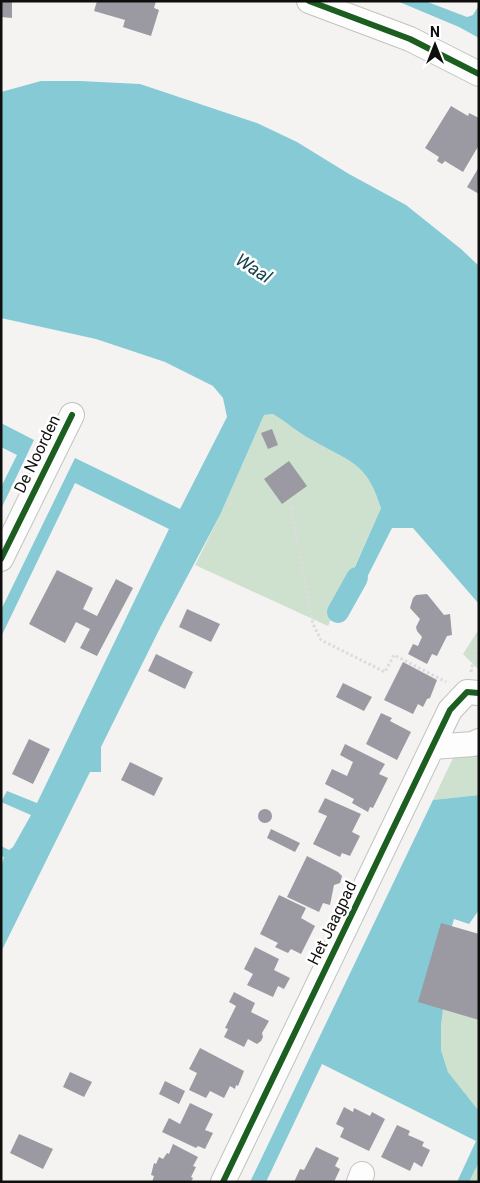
<svg xmlns="http://www.w3.org/2000/svg" width="480" height="1183" font-family="Roboto,sans-serif">
<style>
.green{fill:#cee1ce}
.water{fill:#86cad6}
.lines{fill:none;stroke-linecap:round;stroke-linejoin:round}
.canal{stroke:#86cad6;stroke-width:22}
.building{fill:#9b99a2}
.minor-casing{stroke:#c2c2c0;stroke-width:26}
.path{stroke:#dcdcdc;stroke-width:3;stroke-dasharray:2.5 2.5;stroke-linecap:butt}
.minor{stroke:#fefdfd;stroke-width:24}
.cycleway-casing{stroke:#fff;stroke-width:9}
.cycleway{stroke:#1b5e20;stroke-width:6}
.labels{text-anchor:middle;dominant-baseline:central;stroke-width:5;stroke-linejoin:round;paint-order:stroke}
.street-label{font-size:16px;fill:#0f0f0e;stroke:#fff}
.water-label{font-size:18px;font-style:italic;fill:#15424a;stroke:#fff}
</style>
<rect width="100%" height="100%" fill="#f5f3f1"/>
<path class="green" d="M 273,414 C 287,422 298,433 312,440 C 351,463 365,460 381,508 L 328,626 L 195,565 L 220,515 L 264,415 Z
M 479,629 L 479,670 L 463,654 Z
M 479,755 L 479,795 L 433,800 L 454,756 L 471,757 Z
M 444,1002 L 479,1012 L 479,1111 L 448,1072 L 441,1050 L 441,1025 Z
M 479,1162 L 479,1182 L 469,1182 Z"/>
<path class="water" d="M 397,1 L 425,1 L 467,17 L 473,15 L 479,5 L 479,38 L 459,27 Z
M 41,81 L 80,81 L 140,84 L 257,123 L 297,142 L 349,174 L 406,205 L 461,249 L 479,266 L 479,604 L 413,528 L 392,528 L 352,607 L 339,603 L 381,508 C 366,461 351,463 312,440 C 298,433 287,422 273,414 L 264,415 L 220,515 L 161,626 L 101,747 L 101,772 L 90,772 L 1,952 L 1,867 L 4,857 L 1,856 L 1,846 L 9,850 L 13,847 L 31,815 L 1,802 L 7,791 L 37,803 L 169,529 L 75,483 L 1,637 L 1,610 L 75,458 L 180,509 L 227,417 L 223,398 L 213,386 L 165,362 L 96,339 L 1,318 L 1,92 Z
M 1,423 L 34,440 L 1,509 L 1,487 L 17,455 L 1,447 Z
M 479,795 L 479,910 L 469,924 L 454,919 L 431,998 L 444,1002 L 441,1025 L 441,1050 L 448,1072 L 479,1111 L 479,1162 L 469,1182 L 457,1182 L 476,1141 L 322,1064 L 266,1182 L 250,1182 L 433,800 Z"/>
<g class="lines">
<path class="canal" d="M 338,612 L 357,578"/>
</g>
<path class="building" d="M 97,1 L 156,1 L 154,8 L 159,10 L 151,36 L 123,27 L 125,20 L 94,11 Z
M 1,2 L 12,2 L 12,18 L 1,17 Z
M 451,106 L 468,116 L 469,113 L 479,118 L 479,145 L 463,172 L 445,161 L 442,164 L 437,161 L 439,157 L 425,148 Z
M 479,167 L 479,194 L 467,187 Z
M 272,429 L 278,445 L 268,449 L 261,433 Z
M 289,461 L 307,486 L 282,504 L 264,479 Z
M 57,570 L 93,588 L 83,609 L 97,616 L 116,579 L 133,588 L 97,656 L 80,648 L 90,629 L 76,622 L 65,643 L 29,624 Z
M 427,594 L 444,615 L 450,614 L 452,635 L 447,636 L 437,656 L 432,654 L 427,664 L 408,654 L 413,644 L 418,646 L 422,637 L 417,631 L 416,627 L 420,619 L 410,608 L 413,598 L 416,595 Z
M 187,609 L 220,624 L 211,642 L 179,627 Z
M 156,654 L 193,672 L 185,689 L 148,671 Z
M 403,662 L 437,680 L 430,698 L 427,699 L 423,707 L 418,704 L 413,714 L 384,700 Z
M 343,683 L 372,697 L 364,711 L 336,697 Z
M 381,713 L 392,718 L 390,721 L 411,732 L 397,760 L 366,744 Z
M 29,739 L 50,749 L 33,784 L 12,774 Z
M 345,744 L 385,764 L 379,774 L 388,778 L 373,808 L 370,807 L 368,812 L 352,803 L 354,799 L 325,784 L 332,769 L 347,776 L 353,762 L 340,755 Z
M 130,762 L 163,778 L 154,796 L 121,780 Z
M 325,798 L 361,814 L 352,832 L 360,836 L 350,856 L 342,853 L 340,857 L 313,844 L 327,816 L 318,812 Z
M258 816a7 7 0 1 1 14 0a7 7 0 1 1-14 0Z
M 271,829 L 300,843 L 295,852 L 267,838 Z
M 307,856 L 338,872 L 342,876 L 340,883 L 334,885 L 330,905 L 323,903 L 319,912 L 287,897 Z
M 279,895 L 306,908 L 301,918 L 315,926 L 301,954 L 291,949 L 288,953 L 275,947 L 278,943 L 260,934 Z
M 441,923 L 479,934 L 479,1020 L 418,1002 Z
M 255,947 L 279,959 L 274,970 L 290,978 L 284,989 L 278,986 L 273,997 L 247,985 L 253,974 L 244,969 Z
M 234,992 L 255,1003 L 251,1012 L 269,1021 L 262,1033 L 263,1037 L 261,1041 L 257,1044 L 248,1039 L 244,1047 L 224,1037 L 228,1029 L 225,1028 L 236,1006 L 229,1002 Z
M 200,1048 L 244,1071 L 238,1086 L 236,1085 L 235,1089 L 230,1086 L 224,1098 L 210,1091 L 206,1098 L 189,1090 L 197,1073 L 189,1069 Z
M 70,1072 L 92,1082 L 84,1097 L 63,1087 Z
M 165,1081 L 185,1091 L 179,1104 L 159,1094 Z
M 190,1103 L 213,1114 L 205,1130 L 213,1133 L 205,1149 L 198,1146 L 196,1148 L 162,1132 L 169,1118 L 180,1124 Z
M 344,1107 L 353,1112 L 354,1108 L 370,1116 L 372,1112 L 385,1119 L 369,1151 L 340,1137 L 344,1128 L 336,1124 Z
M 397,1125 L 410,1131 L 408,1135 L 424,1142 L 422,1146 L 430,1150 L 422,1167 L 414,1162 L 410,1171 L 381,1157 Z
M 19,1134 L 53,1149 L 43,1169 L 10,1153 Z
M 173,1144 L 198,1157 L 193,1166 L 196,1167 L 191,1177 L 193,1178 L 191,1182 L 152,1182 L 154,1176 L 151,1175 L 154,1163 L 156,1164 L 159,1157 L 163,1159 L 167,1153 L 169,1154 Z
M 316,1147 L 339,1158 L 335,1166 L 340,1169 L 334,1182 L 294,1182 L 300,1169 L 304,1170 Z"/>
<g class="lines">
<defs>
<path id="minor" d="M 309,1 L 410,39 L 479,74
M 1,559 L 72,415
M 432,747 L 473,744 L 479,741
M 223,1182 L 450,710 L 467,692 L 479,693
M 359,1182 L 362,1174"/>
</defs>
<use href="#minor" class="minor-casing"/>
<path class="path" d="M 291,507 L 313,624 L 321,640 L 385,672 L 394,655 L 446,682
M 471,672 L 478,638"/>
<use href="#minor" class="minor"/>
<defs>
<path id="cycleway" d="M 309,1 L 410,39 L 479,74
M 1,559 L 72,415
M 223,1182 L 450,710 L 467,692 L 479,693"/>
</defs>
<use href="#cycleway" class="cycleway-casing"/>
<use href="#cycleway" class="cycleway"/>
</g>
<g class="labels">
<g class="street-label">
<text transform="translate(37 454) rotate(-64)">De Noorden</text>
<text transform="translate(332 923) rotate(-64)">Het Jaagpad</text>
</g>
<g class="water-label">
<text transform="translate(254 268) rotate(33)">Waal</text>
</g>
</g>
<rect width="480" height="1183" fill="none" stroke="#0f0f0e" stroke-width="5"/>
<g transform="translate(435 45)" stroke="#ffffff" stroke-width="4" paint-order="stroke">
<path d="M0-4L9 19L0 12L-9 19Z" fill="#0f0f0e"/>
<text y="-8" font-size="14" font-weight="bold" text-anchor="middle" fill="#0f0f0e">N</text>
</g>
</svg>
